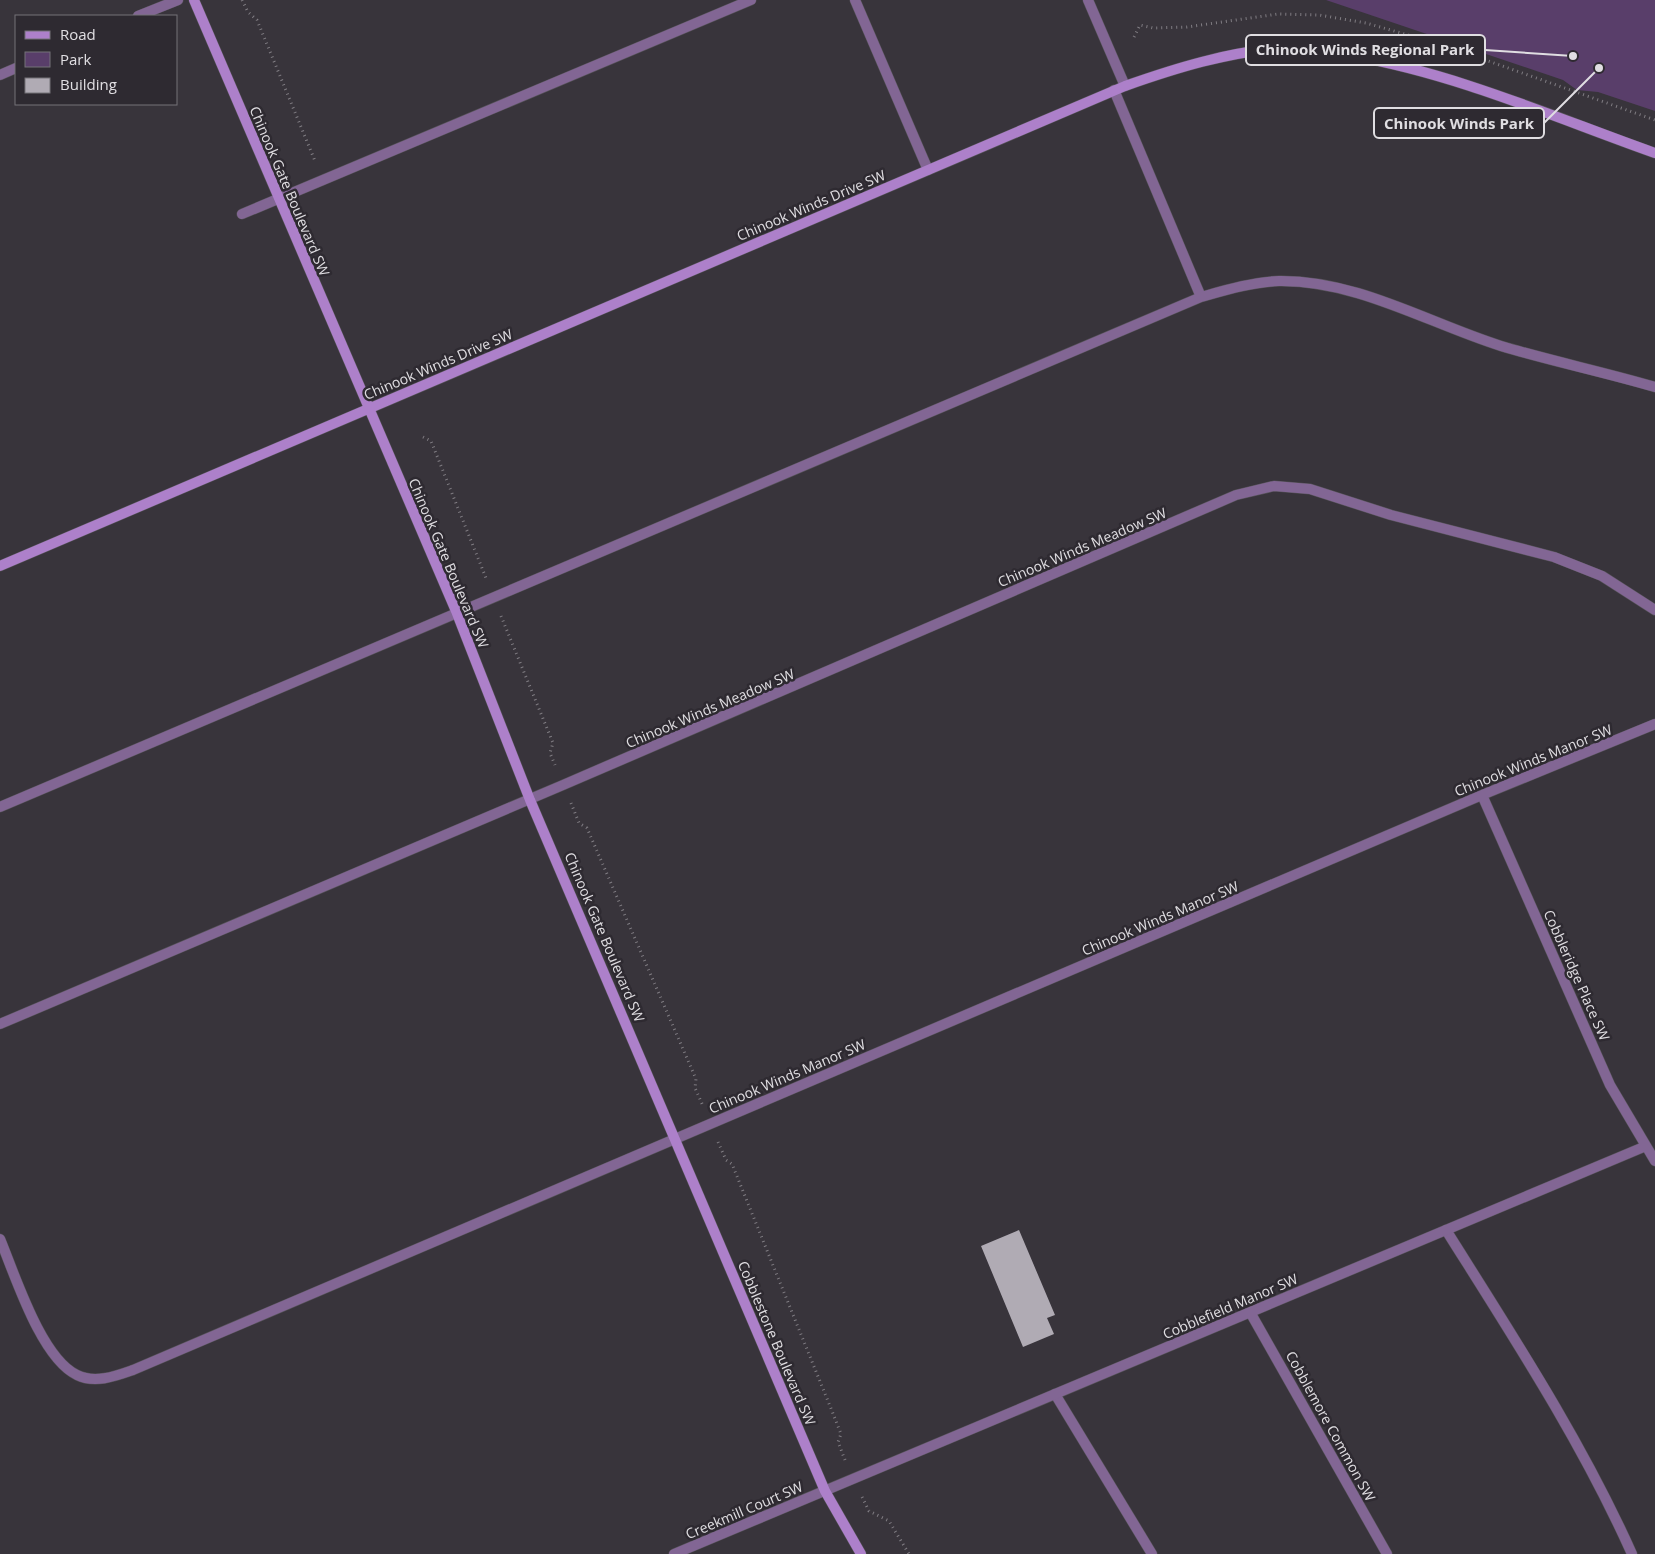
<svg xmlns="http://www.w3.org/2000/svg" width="1655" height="1554" font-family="'Open Sans',sans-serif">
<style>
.green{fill:#593e6a}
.building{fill:#b0abb4}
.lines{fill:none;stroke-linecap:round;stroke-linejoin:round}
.lane-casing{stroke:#565359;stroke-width:11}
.street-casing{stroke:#565359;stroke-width:11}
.secondary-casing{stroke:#565359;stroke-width:11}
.path{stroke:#807d83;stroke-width:3;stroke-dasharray:1 4;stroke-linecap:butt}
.lane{stroke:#826694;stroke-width:10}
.street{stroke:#826694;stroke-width:10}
.secondary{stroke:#ad80ca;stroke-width:10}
.labels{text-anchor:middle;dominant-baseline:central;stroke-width:5;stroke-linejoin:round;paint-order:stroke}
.street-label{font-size:14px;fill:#e0dee2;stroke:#2e2a31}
.leader{fill:none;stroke:#e0dee2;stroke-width:2}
.callout-dot{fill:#e0dee2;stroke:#2e2a31;stroke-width:2}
.callout{fill:#2e2a31;stroke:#e0dee2;stroke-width:2}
.callout-label{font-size:15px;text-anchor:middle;font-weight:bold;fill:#e0dee2}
</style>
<rect width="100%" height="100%" fill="#38343b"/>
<path class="green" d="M 1326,0 L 1655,0 L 1655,111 L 1598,92 L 1577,90 L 1563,80 Z"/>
<path class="building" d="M 1019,1230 L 1055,1315 L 1047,1318 L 1054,1334 L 1023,1347 L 981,1246 Z"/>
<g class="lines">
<defs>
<path id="lane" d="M 855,0 L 928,170
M 1114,90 L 1201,297
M 242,214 L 751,0
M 0,807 L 1201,297 C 1226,290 1253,282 1279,281 C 1357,280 1428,323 1501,346 C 1551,361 1604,372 1655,387
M 1446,1230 C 1512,1335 1581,1440 1632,1554
M 1055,1394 L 1152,1554"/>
<path id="street" d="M 1088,0 L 1125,86
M 138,16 L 178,0
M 0,75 L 16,68
M 1482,795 L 1610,1085 L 1655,1161
M 0,1024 L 563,785 L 1236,495 L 1274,486 L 1310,489 L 1391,515 L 1554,557 L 1602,576 L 1655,610
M 0,1239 C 15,1275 41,1358 77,1375 C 95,1384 116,1376 133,1370 L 1482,795 L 1655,724
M 1250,1312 L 1387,1554
M 674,1554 L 1646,1146"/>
<path id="secondary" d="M 194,0 L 456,611 L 530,800 L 825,1491 L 861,1554
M 0,566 L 1125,86 C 1176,68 1228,52 1282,48 C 1305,46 1331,52 1353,56 C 1457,74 1556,118 1655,153"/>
</defs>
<use href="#lane" class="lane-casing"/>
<use href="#street" class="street-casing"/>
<use href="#secondary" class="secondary-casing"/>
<path class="path" d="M 242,0 L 248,12 L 257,20 L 315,161
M 1134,37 L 1140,25 L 1153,28 L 1187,27 L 1278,14 L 1319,15 L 1366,23 L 1443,45 L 1655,120
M 423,437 L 431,441 L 486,578
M 501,616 L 553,743 L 550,753 L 555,765
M 571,803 L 579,823 L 587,828 L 696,1079 L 695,1088 L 703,1106
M 718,1142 L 726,1160 L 732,1164 L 832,1411 L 841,1434 L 838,1442 L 845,1460
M 862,1497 L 869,1511 L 889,1521 L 909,1554"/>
<use href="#lane" class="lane"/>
<use href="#street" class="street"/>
<use href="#secondary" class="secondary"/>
</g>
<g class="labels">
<g class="street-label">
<text transform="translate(290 191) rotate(67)">Chinook Gate Boulevard SW</text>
<text transform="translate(811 205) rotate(-23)">Chinook Winds Drive SW</text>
<text transform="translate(438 364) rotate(-23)">Chinook Winds Drive SW</text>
<text transform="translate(1082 547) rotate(-23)">Chinook Winds Meadow SW</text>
<text transform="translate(449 563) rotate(67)">Chinook Gate Boulevard SW</text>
<text transform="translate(710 708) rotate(-23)">Chinook Winds Meadow SW</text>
<text transform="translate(1533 760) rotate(-22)">Chinook Winds Manor SW</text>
<text transform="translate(1160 918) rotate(-23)">Chinook Winds Manor SW</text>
<text transform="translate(605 937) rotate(67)">Chinook Gate Boulevard SW</text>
<text transform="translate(1577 975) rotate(66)">Cobbleridge Place SW</text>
<text transform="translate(787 1076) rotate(-23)">Chinook Winds Manor SW</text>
<text transform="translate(1230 1306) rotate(-23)">Cobblefield Manor SW</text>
<text transform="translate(777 1343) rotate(67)">Cobblestone Boulevard SW</text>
<text transform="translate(1331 1426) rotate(61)">Cobblemore Common SW</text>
<text transform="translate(744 1510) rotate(-23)">Creekmill Court SW</text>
</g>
</g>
<path class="leader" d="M1573 56L1485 50M1599 68L1544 123"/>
<g class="callout-dot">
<circle cx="1573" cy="56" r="5"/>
<circle cx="1599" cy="68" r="5"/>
</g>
<g class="callout">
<rect x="1246" y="35" width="239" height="30" rx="5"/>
<rect x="1374" y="108" width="170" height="30" rx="5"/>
</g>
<g class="callout-label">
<text x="1365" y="55">Chinook Winds Regional Park</text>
<text x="1459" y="129">Chinook Winds Park</text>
</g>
<rect x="15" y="15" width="162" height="90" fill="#2e2a31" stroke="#757278"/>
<rect x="25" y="31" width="25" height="8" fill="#ad80ca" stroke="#757278"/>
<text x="60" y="40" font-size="15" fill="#e0dee2">Road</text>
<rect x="25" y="52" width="25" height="15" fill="#593e6a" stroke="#757278"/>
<text x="60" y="65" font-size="15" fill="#e0dee2">Park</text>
<rect x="25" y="78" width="25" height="15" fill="#b0abb4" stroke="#757278"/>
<text x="60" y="90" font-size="15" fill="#e0dee2">Building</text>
</svg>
